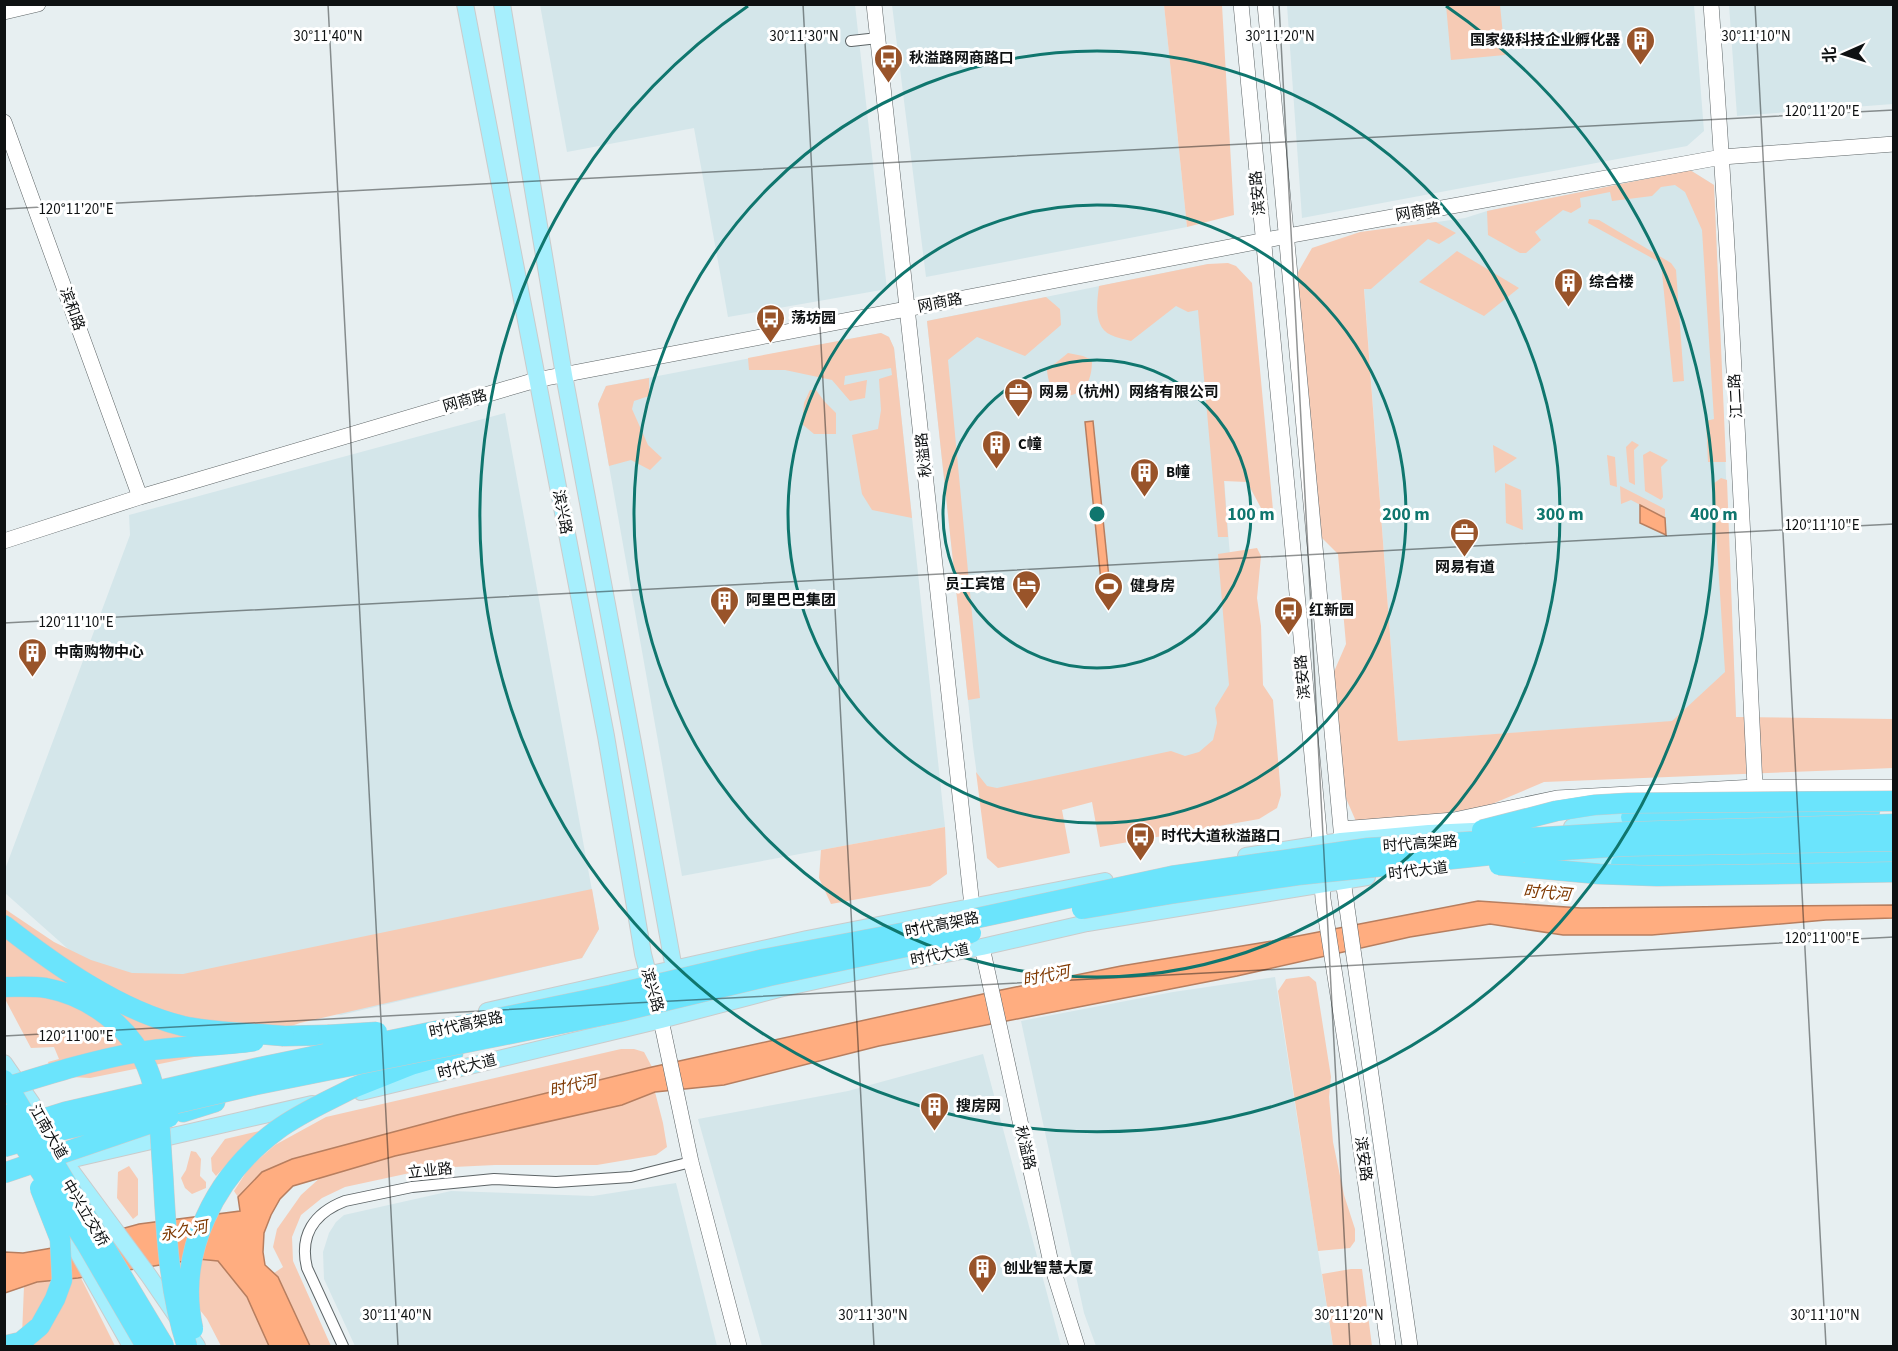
<svg xmlns="http://www.w3.org/2000/svg" width="1898" height="1351" font-family="'Source Sans 3','Noto Sans SC',sans-serif">
<style>
.built{fill:#d4e6ea}
.green{fill:#f6cbb5}
.water{fill:#ffad80;stroke:#b77e5f;stroke-width:1.5}
.lines{fill:none;stroke-linecap:round;stroke-linejoin:round}
.street-casing{stroke:#5e6567;stroke-width:12}
.secondary-casing{stroke:#5e6567;stroke-width:16}
.primary-casing{stroke:#cacbcb;stroke-width:18}
.highway-casing{stroke:#cacbcb;stroke-width:21}
.street{stroke:#fff;stroke-width:10}
.secondary{stroke:#fff;stroke-width:15}
.primary{stroke:#a6effd;stroke-width:16}
.highway{stroke:#6be4fc;stroke-width:20}
.highway-bridge-casing{stroke:#cacbcb;stroke-width:21;stroke-linecap:butt}
.highway-bridge{stroke:#6be4fc;stroke-width:20}
.ticks{fill:none;stroke:#0e1112;stroke-width:1.5;stroke-opacity:0.45}
.ring{fill:none;stroke:#0f766e;stroke-width:3}
.labels{text-anchor:middle;dominant-baseline:central;stroke-width:6;stroke-linejoin:round;paint-order:stroke}
.poi-label{font-size:15px;font-weight:bold;fill:#0e1112;stroke:#fff;text-anchor:start}
.street-label{font-size:15px;fill:#0e1112;stroke:#fff}
.water-label{font-size:16px;font-style:italic;fill:#7f3800;stroke:#fff}
.ticks-label{font-size:15px;text-anchor:middle;fill:#0e1112;stroke:#fff;stroke-width:6;stroke-linejoin:round;paint-order:stroke}
.centre{fill:#0f766e;stroke:#fff;stroke-width:3}
.ring-label{font-size:18px;text-anchor:middle;font-weight:bold;fill:#0f766e;stroke:#fff;stroke-width:6;stroke-linejoin:round;paint-order:stroke}
</style>
<rect width="100%" height="100%" fill="#e7eff1"/>
<path class="built" d="M 540,5 L 855,5 L 887,289 L 728,317 L 694,128 L 567,152 Z
M 892,5 L 1164,5 L 1187,227 L 926,277 Z
M 1287,5 L 1694,5 L 1704,131 L 1687,146 L 1302,218 Z
M 1729,5 L 1893,5 L 1893,104 L 1737,116 Z
M 1690,170 L 1714,185 L 1736,717 L 1398,741 L 1360,233 L 1465,218 L 1487,211 Z
M 1208,264 L 1229,544 L 1249,763 L 981,805 L 973,746 L 927,321 Z
M 881,333 L 889,337 L 894,348 L 945,827 L 682,876 L 598,404 L 606,386 Z
M 505,413 L 599,929 L 582,958 L 341,1015 L 85,964 L 5,893 L 4,872 L 130,535 L 129,515 Z
M 1275,977 L 1333,1346 L 1096,1346 L 1084,1313 L 1021,1021 L 1173,992 Z
M 983,1054 L 1061,1346 L 762,1346 L 698,1119 L 848,1091 Z
M 676,1183 L 717,1346 L 355,1346 L 324,1279 L 323,1252 L 329,1233 L 336,1222 L 344,1215 L 451,1191 L 593,1196 Z"/>
<path class="green" d="M 1164,5 L 1222,5 L 1234,215 L 1187,227 Z
M 1446,5 L 1500,5 L 1505,55 L 1451,60 Z
M 1690,170 L 1714,185 L 1726,462 L 1708,462 L 1706,421 L 1714,419 L 1702,230 L 1685,192 L 1675,185 L 1661,187 L 1652,196 L 1612,201 L 1610,192 L 1580,198 L 1581,207 L 1571,213 L 1563,210 L 1535,232 L 1541,240 L 1526,253 L 1520,253 L 1488,235 L 1487,211 Z
M 1589,219 L 1599,220 L 1671,263 L 1676,270 L 1684,381 L 1673,382 L 1661,263 L 1588,223 Z
M 1436,222 L 1456,233 L 1439,244 L 1428,239 L 1371,289 L 1364,289 L 1398,741 L 1672,721 L 1725,672 L 1713,484 L 1721,478 L 1727,480 L 1736,717 L 1893,719 L 1893,768 L 1544,782 L 1485,807 L 1358,826 L 1345,796 L 1333,674 L 1346,644 L 1338,554 L 1320,536 L 1297,274 L 1312,248 L 1360,232 Z
M 1457,251 L 1519,288 L 1484,316 L 1419,282 Z
M 1228,263 L 1236,266 L 1252,283 L 1273,510 L 1261,508 L 1247,482 L 1224,481 L 1228,537 L 1218,537 L 1198,310 L 1188,312 L 1176,306 L 1131,341 C 1125,339 1117,338 1111,335 C 1093,327 1097,302 1099,286 L 1208,264 Z
M 1046,297 L 1060,309 L 1061,325 L 1025,356 L 977,337 L 948,360 L 980,698 L 968,700 L 927,321 Z
M 881,333 L 889,337 L 894,348 L 912,518 L 872,510 L 862,494 L 852,435 L 878,429 L 881,410 L 879,379 L 892,375 L 891,368 L 845,376 L 844,385 L 867,380 L 865,398 L 850,401 L 832,380 L 785,370 L 749,370 L 748,358 Z
M 1068,353 L 1083,356 L 1092,360 C 1092,384 1083,396 1059,397 C 1051,388 1048,382 1047,370 Z
M 649,378 L 649,396 L 634,401 L 632,409 L 648,445 L 662,458 L 650,470 L 631,460 L 609,466 L 598,404 L 606,386 Z
M 810,390 L 816,390 L 824,401 L 836,413 L 836,434 L 814,434 L 802,424 L 804,403 Z
M 1632,441 L 1639,445 L 1634,450 L 1635,485 L 1629,482 L 1626,447 Z
M 1493,445 L 1517,458 L 1495,473 Z
M 1650,451 L 1668,460 L 1661,467 L 1663,497 L 1661,500 L 1645,491 L 1643,455 Z
M 1607,455 L 1615,457 L 1617,487 L 1610,485 Z
M 1505,483 L 1521,490 L 1523,530 L 1506,523 Z
M 1620,486 L 1665,509 L 1665,518 L 1631,500 L 1621,504 Z
M 1257,548 L 1261,556 L 1257,598 L 1261,626 L 1263,685 L 1273,700 L 1281,795 L 1277,808 L 1259,819 L 1100,847 L 1092,802 L 1062,810 L 1070,853 L 998,868 L 987,858 L 976,772 L 987,786 L 997,788 L 1171,751 L 1185,756 L 1199,752 L 1213,740 L 1217,723 L 1215,708 L 1229,685 L 1218,554 Z
M 945,827 L 947,874 L 930,886 L 831,904 L 819,878 L 821,850 Z
M 592,889 L 599,929 L 582,958 L 300,1023 L 209,1054 L 90,1078 L 54,1076 L 48,1062 L 59,1059 L 54,1047 L 31,1048 L 5,999 L 5,909 L 54,942 L 91,960 L 132,973 L 183,974 Z
M 1309,976 L 1316,982 L 1331,1077 L 1329,1097 L 1333,1142 L 1344,1195 L 1355,1229 L 1355,1241 L 1350,1248 L 1318,1251 L 1278,991 L 1286,979 Z
M 621,1049 L 634,1049 L 644,1052 L 652,1067 L 457,1115 L 275,1167 L 262,1172 L 238,1197 L 234,1191 L 249,1168 L 275,1145 L 326,1117 Z
M 655,1092 L 663,1123 L 667,1147 L 656,1155 L 597,1165 L 495,1165 L 433,1168 L 345,1187 L 322,1198 L 301,1215 L 292,1237 L 293,1261 L 331,1346 L 310,1346 L 278,1277 L 274,1273 L 283,1267 L 273,1247 L 277,1229 L 301,1195 L 322,1176 L 395,1156 L 622,1105 Z
M 272,1128 L 239,1151 L 216,1176 L 212,1171 L 211,1158 L 225,1139 Z
M 191,1151 L 196,1152 L 201,1159 L 200,1176 L 206,1182 L 206,1188 L 192,1194 L 185,1188 L 181,1178 L 186,1170 Z
M 129,1166 L 138,1179 L 138,1215 L 133,1219 L 117,1198 L 118,1172 Z
M 198,1259 L 218,1261 L 247,1297 L 269,1346 L 221,1346 L 207,1319 L 164,1264 Z
M 1351,1269 L 1362,1269 L 1372,1346 L 1333,1346 L 1322,1274 Z
M 81,1278 L 115,1346 L 31,1346 L 42,1336 L 67,1279 Z
M 50,1281 L 48,1299 L 22,1335 L 24,1286 L 37,1282 Z"/>
<path class="water" d="M 1093,421 L 1109,578 L 1101,581 L 1085,422 Z
M 1640,505 L 1665,518 L 1666,535 L 1640,523 Z
M 1478,901 L 1581,908 L 1893,905 L 1893,918 L 1826,920 L 1652,935 L 1563,935 L 1490,924 L 1410,937 L 1237,976 L 879,1046 L 724,1085 L 655,1092 L 622,1105 L 395,1156 L 293,1186 L 280,1199 L 271,1215 L 264,1233 L 263,1252 L 265,1265 L 278,1277 L 310,1346 L 269,1346 L 247,1297 L 218,1261 L 198,1259 L 78,1278 L 37,1282 L 5,1293 L 5,1252 L 23,1253 L 52,1248 L 139,1224 L 240,1211 L 238,1197 L 262,1172 L 292,1159 L 457,1115 L 652,1067 L 1001,990 L 1121,966 L 1272,941 Z"/>
<g class="lines">
<defs>
<path id="street" d="M 851,41 L 878,38
M 343,1346 L 307,1268 C 299,1235 314,1213 345,1201 L 412,1187 L 494,1179 L 556,1182 L 631,1177 L 691,1162"/>
<path id="secondary" d="M 874,4 L 972,906
M 1241,4 L 1292,539 L 1319,831 L 1323,899 L 1352,1085 L 1388,1346
M 1265,4 L 1341,829 L 1343,880 L 1410,1346
M 1711,4 C 1730,265 1743,526 1755,787
M 4,12 L 38,4
M 4,122 L 140,497
M 4,541 L 140,497 L 536,380 L 1287,236 L 1722,157 L 1894,144
M 1341,829 L 1454,820 L 1557,798 L 1755,787 L 1894,787
M 982,947 L 1051,1263 L 1077,1346
M 661,1020 L 691,1162 L 739,1346"/>
<path id="primary" d="M 465,4 L 606,736 L 643,954 L 651,985
M 502,4 L 564,375 L 633,743 L 674,969 L 671,978
M 1572,827 L 1601,819 L 1631,817
M 1246,856 L 1341,841 L 1429,833 L 1494,830
M 1569,856 L 1600,863 L 1621,864
M 487,1011 L 807,939 L 1105,881
M 4,1063 L 31,1102 L 64,1161 L 149,1276 L 197,1346
M 361,1092 L 661,1020 L 779,989 L 884,966 L 982,947 L 1087,923 L 1367,877
M 60,1162 L 312,1104
M 59,1219 L 131,1346"/>
<path id="highway" d="M 1631,817 L 1870,810
M 1621,864 L 1894,857
M 284,1036 L 328,1035
M 353,1088 L 411,1065 L 453,1053
M 183,1112 L 215,1102"/>
</defs>
<use href="#street" class="street-casing"/>
<use href="#secondary" class="secondary-casing"/>
<use href="#primary" class="primary-casing"/>
<use href="#highway" class="highway-casing"/>
<use href="#street" class="street"/>
<use href="#secondary" class="secondary"/>
<use href="#primary" class="primary"/>
<use href="#highway" class="highway"/>
<defs>
<path id="highway-bridge" d="M 1482,830 L 1556,811 L 1594,805 L 1628,803 L 1894,801
M 1499,865 L 1599,874 L 1657,876 L 1894,872
M 1082,909 L 1170,894 L 1298,875 L 1500,854 L 1627,846 L 1894,841
M 4,925 C 55,965 120,1011 183,1026 C 216,1033 251,1033 284,1036
M 4,987 C 18,987 32,986 46,988 C 89,996 130,1026 147,1067 C 161,1100 160,1139 163,1175 C 166,1232 169,1292 187,1346
M 328,1035 L 377,1032
M 4,1080 L 164,1346
M 4,1088 C 49,1074 93,1060 139,1052 C 177,1045 216,1047 254,1041
M 4,1114 L 86,1243 L 146,1346
M 4,1131 L 65,1112 L 261,1067 L 611,995 L 764,959 L 949,924 L 1172,876 L 1368,848 L 1627,832 L 1894,824
M 4,1147 L 58,1131 L 255,1085 L 619,1012 L 769,976 L 971,933
M 4,1173 L 169,1117
M 193,1329 C 176,1252 215,1176 277,1130 C 300,1113 328,1101 353,1088
M 4,1346 L 21,1342 L 40,1326 L 55,1299 L 62,1280 L 60,1239 L 40,1188"/>
</defs>
<use href="#highway-bridge" class="highway-bridge-casing"/>
<use href="#highway-bridge" class="highway-bridge"/>
</g>
<path class="ticks" d="M 328,4 L 398,1346M 803,4 L 874,1346M 1279,4 L 1350,1346M 1755,4 L 1826,1346M 4,209 L 1894,110M 4,623 L 1894,524M 4,1036 L 1894,937"/>
<g class="ring">
<circle cx="1097" cy="514" r="154"/>
<circle cx="1097" cy="514" r="309"/>
<circle cx="1097" cy="514" r="463"/>
<path d="M1446 6A617 617 0 1 1 748 6"/>
</g>
<defs>
<symbol id="building-pin" viewBox="-11 -11 22 30"><path d="M0 17L-7.5 6A9.5 9.5 0 1 1 7.5 6Z" fill="#99542a" stroke="#fff"/><path d="M-4-6H4V6H1V3H-1V6H-4ZM-2.5-4.3h1.7v1.8h-1.7ZM.8-4.3h1.7v1.8H.8ZM-2.5-1h1.7V.8h-1.7ZM.8-1h1.7V.8H.8Z" fill="#fff"/></symbol>
<symbol id="bus-pin" viewBox="-11 -11 22 30"><path d="M0 17L-7.5 6A9.5 9.5 0 1 1 7.5 6Z" fill="#99542a" stroke="#fff"/><path d="M-5-6H5V4H4V6H2V4H-2V6H-4V4H-5ZM-3.5-4V0h7V-4ZM-3.5 1.2v1.5H-2V1.2ZM2 1.2v1.5H3.5V1.2Z" fill="#fff"/></symbol>
<symbol id="office-pin" viewBox="-11 -11 22 30"><path d="M0 17L-7.5 6A9.5 9.5 0 1 1 7.5 6Z" fill="#99542a" stroke="#fff"/><path d="M-6-3h4V-5.5h4V-3h4V5H-6ZM-1-4.5V-3h2v-1.5ZM-6 0V1H6V0Z" fill="#fff"/></symbol>
<symbol id="hotel-pin" viewBox="-11 -11 22 30"><path d="M0 17L-7.5 6A9.5 9.5 0 1 1 7.5 6Z" fill="#99542a" stroke="#fff"/><path d="M-6-4.5h1.5V1H6V5H4.5V3h-9V5H-6ZM-4 0a1.8 1.8 0 1 1 3.6 0ZM.5 0V-2.5h3Q6-2.5 6 0Z" fill="#fff"/></symbol>
<symbol id="stadium-pin" viewBox="-11 -11 22 30"><path d="M0 17L-7.5 6A9.5 9.5 0 1 1 7.5 6Z" fill="#99542a" stroke="#fff"/><path d="M0-5a6.5 5 0 1 0 0 10a6.5 5 0 1 0 0-10ZM-3.5-1.8h7v3.6h-7Z" fill="#fff"/></symbol>
</defs>
<g fill-rule="evenodd">
<use href="#building-pin" x="1624" y="24" width="33" height="45"/>
<use href="#bus-pin" x="872" y="42" width="33" height="45"/>
<use href="#building-pin" x="1552" y="266" width="33" height="45"/>
<use href="#bus-pin" x="754" y="302" width="33" height="45"/>
<use href="#office-pin" x="1002" y="376" width="33" height="45"/>
<use href="#building-pin" x="980" y="428" width="33" height="45"/>
<use href="#building-pin" x="1128" y="456" width="33" height="45"/>
<use href="#office-pin" x="1448" y="516" width="33" height="45"/>
<use href="#hotel-pin" x="1010" y="568" width="33" height="45"/>
<use href="#stadium-pin" x="1092" y="570" width="33" height="45"/>
<use href="#building-pin" x="708" y="584" width="33" height="45"/>
<use href="#bus-pin" x="1272" y="594" width="33" height="45"/>
<use href="#building-pin" x="16" y="636" width="33" height="45"/>
<use href="#bus-pin" x="1124" y="820" width="33" height="45"/>
<use href="#building-pin" x="918" y="1090" width="33" height="45"/>
<use href="#building-pin" x="966" y="1252" width="33" height="45"/>
</g>
<g class="labels">
<g class="poi-label">
<text x="1620" y="40" text-anchor="end">国家级科技企业孵化器</text>
<text x="909" y="58">秋溢路网商路口</text>
<text x="1589" y="282">综合楼</text>
<text x="791" y="318">荡坊园</text>
<text x="1039" y="392">网易（杭州）网络有限公司</text>
<text x="1018" y="444">C幢</text>
<text x="1166" y="472">B幢</text>
<text x="1465" y="567" text-anchor="middle">网易有道</text>
<text x="1005" y="584" text-anchor="end">员工宾馆</text>
<text x="1130" y="586">健身房</text>
<text x="746" y="600">阿里巴巴集团</text>
<text x="1309" y="610">红新园</text>
<text x="54" y="652">中南购物中心</text>
<text x="1161" y="836">时代大道秋溢路口</text>
<text x="956" y="1106">搜房网</text>
<text x="1003" y="1268">创业智慧大厦</text>
</g>
<g class="street-label">
<text transform="translate(1258 193) rotate(-95)">滨安路</text>
<text transform="translate(1418 212) rotate(-10)">网商路</text>
<text transform="translate(940 303) rotate(-11)">网商路</text>
<text transform="translate(72 309) rotate(70)">滨和路</text>
<text transform="translate(1736 396) rotate(-93)">江二路</text>
<text transform="translate(465 401) rotate(-16)">网商路</text>
<text transform="translate(924 455) rotate(-96)">秋溢路</text>
<text transform="translate(562 512) rotate(79)">滨兴路</text>
<text transform="translate(1303 677) rotate(-95)">滨安路</text>
<text transform="translate(1420 844) rotate(-4)">时代高架路</text>
<text transform="translate(1418 871) rotate(-7)">时代大道</text>
<text transform="translate(942 925) rotate(-11)">时代高架路</text>
<text transform="translate(940 955) rotate(-11)">时代大道</text>
<text transform="translate(652 990) rotate(74)">滨兴路</text>
<text transform="translate(466 1025) rotate(-12)">时代高架路</text>
<text transform="translate(467 1067) rotate(-14)">时代大道</text>
<text transform="translate(48 1132) rotate(60)">江南大道</text>
<text transform="translate(1025 1148) rotate(77)">秋溢路</text>
<text transform="translate(1363 1159) rotate(82)">滨安路</text>
<text transform="translate(430 1171) rotate(-6)">立业路</text>
<text transform="translate(85 1213) rotate(59)">中兴立交桥</text>
</g>
<g class="water-label">
<text transform="translate(1547 893) rotate(5)">时代河</text>
<text transform="translate(1046 976) rotate(-11)">时代河</text>
<text transform="translate(573 1086) rotate(-12)">时代河</text>
<text transform="translate(184 1231) rotate(-11)">永久河</text>
</g>
</g>
<g class="ticks-label">
<text x="328" y="41">30°11'40"N</text>
<text x="804" y="41">30°11'30"N</text>
<text x="1280" y="41">30°11'20"N</text>
<text x="1756" y="41">30°11'10"N</text>
<text x="1822" y="116">120°11'20"E</text>
<text x="76" y="214">120°11'20"E</text>
<text x="1822" y="530">120°11'10"E</text>
<text x="76" y="627">120°11'10"E</text>
<text x="1822" y="943">120°11'00"E</text>
<text x="76" y="1041">120°11'00"E</text>
<text x="397" y="1320">30°11'40"N</text>
<text x="873" y="1320">30°11'30"N</text>
<text x="1349" y="1320">30°11'20"N</text>
<text x="1825" y="1320">30°11'10"N</text>
</g>
<circle cx="1097" cy="514" r="9" class="centre"/>
<g class="ring-label">
<text x="1251" y="520">100 m</text>
<text x="1406" y="520">200 m</text>
<text x="1560" y="520">300 m</text>
<text x="1714" y="520">400 m</text>
</g>
<rect width="1898" height="1351" fill="none" stroke="#0e1112" stroke-width="12"/>
<g transform="translate(1844 54) rotate(267)" stroke="#ffffff" stroke-width="4.5" paint-order="stroke">
<path d="M0-4.5L10 22L0 15L-10 22Z" fill="#0e1112"/>
<text y="-9" font-size="16" font-weight="bold" text-anchor="middle" fill="#0e1112">北</text>
</g>
</svg>
